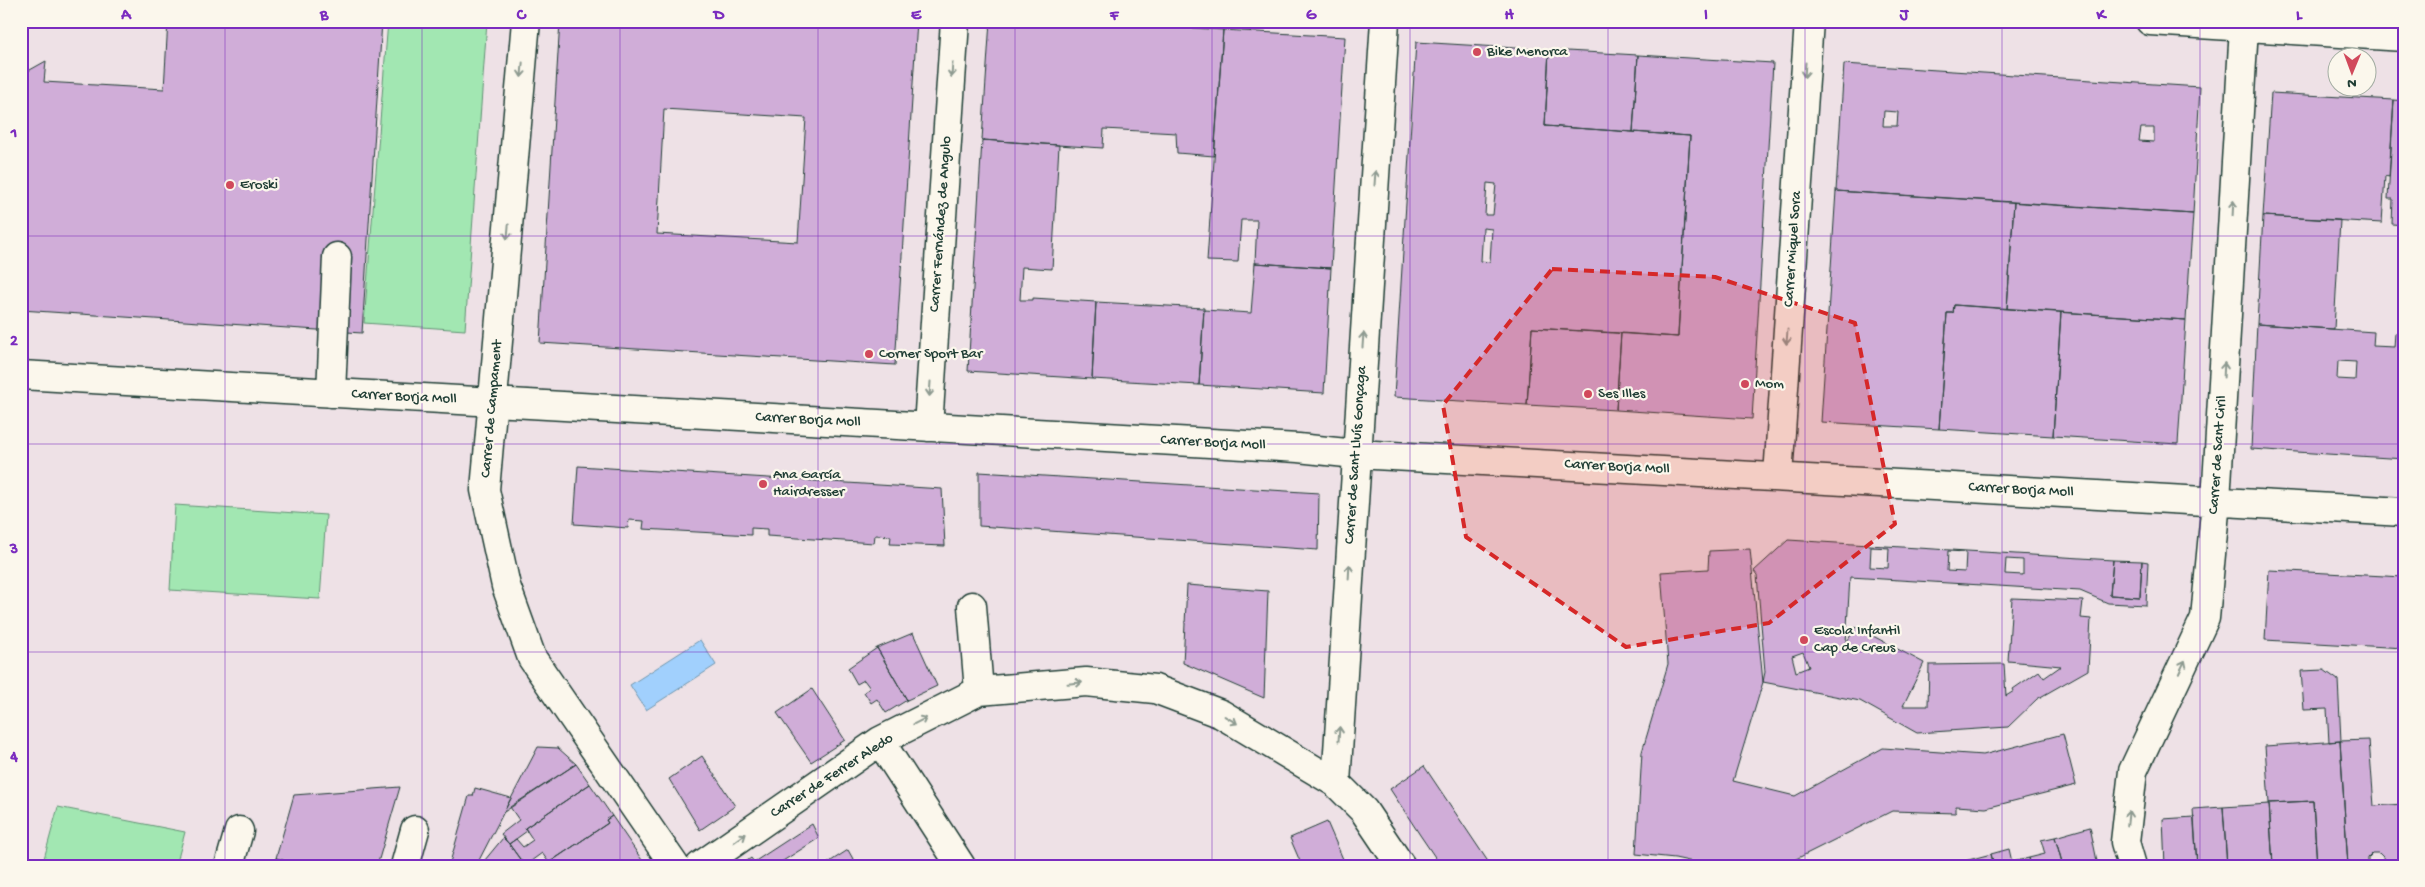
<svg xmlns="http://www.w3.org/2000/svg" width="2425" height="887" font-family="'Gochi Hand',sans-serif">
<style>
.green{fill:#a2e7b2;stroke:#609273}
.water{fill:#a1d0fd;stroke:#6d95ad}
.building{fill:#d0add8;stroke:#1f3d34;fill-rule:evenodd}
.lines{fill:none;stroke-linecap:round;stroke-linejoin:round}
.minor-casing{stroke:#1f3d34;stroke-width:31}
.major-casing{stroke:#1f3d34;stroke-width:31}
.minor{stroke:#fbf7ec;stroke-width:28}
.major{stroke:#fbf7ec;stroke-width:28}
.oneway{stroke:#8d9a90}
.marked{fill:#d62828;fill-opacity:0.2;stroke:#d62828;stroke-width:4;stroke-dasharray:10 6;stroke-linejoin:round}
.grid{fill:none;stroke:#7b2cbf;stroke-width:1;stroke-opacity:0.55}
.poi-dot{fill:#d1495b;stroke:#fbf7ec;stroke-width:2}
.labels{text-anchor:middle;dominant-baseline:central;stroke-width:4.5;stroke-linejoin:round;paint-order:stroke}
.poi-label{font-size:15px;fill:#1f3d34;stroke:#fbf7ec;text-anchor:start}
.street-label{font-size:15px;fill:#1f3d34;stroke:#fbf7ec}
.neatline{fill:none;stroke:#7b2cbf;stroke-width:2}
.grid-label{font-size:16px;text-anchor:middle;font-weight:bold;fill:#7b2cbf}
</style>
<rect width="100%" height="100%" fill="#eee1e6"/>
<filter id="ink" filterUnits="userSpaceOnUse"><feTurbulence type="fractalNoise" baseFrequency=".02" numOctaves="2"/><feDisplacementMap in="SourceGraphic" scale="10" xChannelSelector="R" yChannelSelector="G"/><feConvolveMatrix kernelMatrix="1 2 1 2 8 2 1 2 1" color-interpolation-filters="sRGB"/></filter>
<g filter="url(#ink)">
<path class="green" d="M 388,21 L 487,21 L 465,330 L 364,323 Z
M 175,505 L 326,515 L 320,599 L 170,590 Z
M 58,807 L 185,832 L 176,866 L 42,866 Z"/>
<path class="water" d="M 700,640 L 716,665 L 646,710 L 630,685 Z"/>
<path class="building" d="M 168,21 L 382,21 L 362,333 L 21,310 L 21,75 L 46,61 L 44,82 L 164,89 Z
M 560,21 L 917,21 L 895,365 L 540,343 ZM 664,109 L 806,118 L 798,242 L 657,234 Z
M 990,21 L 1089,21 L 1223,30 L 1214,156 L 1177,153 L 1176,133 L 1104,129 L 1103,148 L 982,140 Z
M 1223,30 L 1345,37 L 1331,268 L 1255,263 L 1257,220 L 1241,220 L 1238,262 L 1207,261 Z
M 1416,42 L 1549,50 L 1545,126 L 1690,136 L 1678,337 L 1532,328 L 1527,405 L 1394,397 ZM 1487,183 L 1496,184 L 1493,215 L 1485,215 ZM 1483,228 L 1492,229 L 1490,262 L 1481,261 Z
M 1549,50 L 1638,55 L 1633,132 L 1545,126 Z
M 1638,55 L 1773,63 L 1752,419 L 1616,410 L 1621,333 L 1678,337 L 1678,333 L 1690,136 L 1633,132 Z
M 1844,64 L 2200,87 L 2193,214 L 1836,191 ZM 1884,111 L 1898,112 L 1897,126 L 1883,126 ZM 2141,128 L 2154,128 L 2154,142 L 2139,141 Z
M 2271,93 L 2394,100 L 2389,177 L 2385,176 L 2382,223 L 2263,216 Z
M 2394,100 L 2404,101 L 2404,225 L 2392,224 L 2393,199 L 2388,199 Z
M 982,140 L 1059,145 L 1052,269 L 1022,267 L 1020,300 L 1033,300 L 1033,298 L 1096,302 L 1092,379 L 968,371 Z
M 1836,191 L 2014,202 L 2007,309 L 1954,305 L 1953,313 L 1947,313 L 1939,429 L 1821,422 Z
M 2014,202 L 2193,214 L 2186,320 L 2007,309 Z
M 2263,216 L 2340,220 L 2334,329 L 2257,324 Z
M 1255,263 L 1331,268 L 1324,393 L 1199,385 L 1204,310 L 1251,313 Z
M 1096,302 L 1204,308 L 1199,385 L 1092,379 Z
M 1954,305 L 2061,312 L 2053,436 L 1939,429 L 1947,313 L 1953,313 Z
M 2061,312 L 2186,320 L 2178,444 L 2053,436 Z
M 2257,324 L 2374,332 L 2373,346 L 2394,347 L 2395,333 L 2404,333 L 2404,459 L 2251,449 ZM 2338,361 L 2356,362 L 2355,380 L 2337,379 Z
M 1532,328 L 1621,333 L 1616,410 L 1527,405 Z
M 578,466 L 942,489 L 945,546 L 890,544 L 891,536 L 875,535 L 874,543 L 767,536 L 767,529 L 751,528 L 751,535 L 643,529 L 644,521 L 629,520 L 628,528 L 574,524 Z
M 979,472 L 1319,493 L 1318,550 L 979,526 Z
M 1788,540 L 2113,560 L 2110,595 L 2140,597 L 2142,561 L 2148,562 L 2146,605 L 2108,603 L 2080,591 L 1850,577 L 1846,643 L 1856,627 L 1924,663 L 1903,706 L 1928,706 L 1929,665 L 2004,664 L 2006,696 L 2014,691 L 2013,689 L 2039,671 L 2044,678 L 2061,666 L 2008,661 L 2012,598 L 2083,601 L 2081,618 L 2091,619 L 2088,670 L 2037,699 L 2008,727 L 1917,733 L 1860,701 L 1763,682 L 1765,672 L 1757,575 L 1754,571 ZM 1871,547 L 1889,548 L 1888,568 L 1870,567 ZM 1948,551 L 1966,552 L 1965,572 L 1947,571 ZM 2006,559 L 2023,560 L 2023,575 L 2005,574 ZM 1803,652 L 1809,667 L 1796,672 L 1792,656 Z
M 1750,549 L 1763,682 L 1733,781 L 1795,796 L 1883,748 L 1983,755 L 2063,734 L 2076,785 L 1986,808 L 1956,806 L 1956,813 L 1892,811 L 1782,866 L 1712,866 L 1675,858 L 1636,854 L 1642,752 L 1668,664 L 1661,572 L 1708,569 L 1709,551 Z
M 2113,560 L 2142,561 L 2140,597 L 2110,595 Z
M 2269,570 L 2404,577 L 2404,648 L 2265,640 Z
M 1187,585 L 1268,591 L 1264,698 L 1183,663 Z
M 913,633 L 937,686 L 907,700 L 877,648 Z
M 877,648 L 907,700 L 886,713 L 877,699 L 871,703 L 864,692 L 870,688 L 864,680 L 857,684 L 848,668 Z
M 2324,670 L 2338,680 L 2341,741 L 2329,742 L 2327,709 L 2304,710 L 2301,671 Z
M 812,689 L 845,740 L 811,762 L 777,713 Z
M 2369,740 L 2374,806 L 2403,804 L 2404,866 L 2370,866 L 2384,865 L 2383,857 L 2379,853 L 2373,853 L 2368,858 L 2368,866 L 2348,866 L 2340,741 Z
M 2340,741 L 2348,866 L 2317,866 L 2313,801 L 2269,803 L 2265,746 Z
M 2404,743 L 2404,824 L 2399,744 Z
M 538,747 L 558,748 L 576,764 L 504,812 Z
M 702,756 L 735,806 L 700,830 L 669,779 Z
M 576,764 L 590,784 L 525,828 L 527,831 L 509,844 L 501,834 L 519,820 L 510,807 Z
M 1424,766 L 1491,866 L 1441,866 L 1420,835 L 1390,789 Z
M 590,784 L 612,816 L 606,820 L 608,823 L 550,862 L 553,866 L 548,866 L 550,864 L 542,853 L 531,861 L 534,866 L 525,866 L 509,844 L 516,839 L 523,847 L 533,840 L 525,828 Z
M 400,787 L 377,866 L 301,866 L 276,858 L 294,795 Z
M 475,788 L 511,798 L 476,866 L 449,866 L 469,796 L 473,796 Z
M 2313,801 L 2317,866 L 2273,866 L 2269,803 Z
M 2269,804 L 2273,866 L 2227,866 L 2223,807 Z
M 2223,807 L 2227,866 L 2197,866 L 2193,809 Z
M 612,816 L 646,866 L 553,866 L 550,862 L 608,823 L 606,820 Z
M 2194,817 L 2197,866 L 2165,866 L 2163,819 Z
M 1327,822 L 1346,866 L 1302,866 L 1290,838 Z
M 812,824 L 819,838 L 775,866 L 740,866 L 751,858 L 754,862 Z
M 2090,827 L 2098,866 L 2063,866 L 2055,837 Z
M 2055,837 L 2063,866 L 2031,866 L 2029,858 L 2045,854 L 2041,840 Z
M 503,838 L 509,844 L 525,866 L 480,866 Z
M 2009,849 L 2012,862 L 2029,858 L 2031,866 L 1994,866 L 1991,854 Z
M 848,850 L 857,866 L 824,866 L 834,859 Z
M 1991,854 L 1994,866 L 1958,866 L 1957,863 Z
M 276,858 L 301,866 L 274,866 Z"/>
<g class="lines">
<defs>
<path id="minor" d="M 526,21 L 485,490 L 506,586 L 532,658 L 675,866
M 21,375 L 1298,448 L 1356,454 L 2404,512
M 331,393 L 337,257
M 928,427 L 955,21
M 1778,476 L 1809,21
M 972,606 L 979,691
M 880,741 L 961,866
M 1336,783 L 1385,21
M 229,866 L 239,831
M 405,866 L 415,830
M 700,866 L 880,741 L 979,691 L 1086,682 L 1155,689 L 1221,714 L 1336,783 L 1364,811 L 1401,866
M 2132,866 L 2125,842 L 2133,771 L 2205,618 L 2216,501 L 2244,27"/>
<path id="major" d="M 2150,21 L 2404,37"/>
</defs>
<use href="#minor" class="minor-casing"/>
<use href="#major" class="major-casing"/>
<use href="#minor" class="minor"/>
<use href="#major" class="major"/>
</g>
<defs><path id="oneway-shaft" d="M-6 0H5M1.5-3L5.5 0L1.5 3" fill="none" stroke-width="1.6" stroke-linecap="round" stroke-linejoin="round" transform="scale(1.25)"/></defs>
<g class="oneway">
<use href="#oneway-shaft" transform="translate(522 70) rotate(95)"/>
<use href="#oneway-shaft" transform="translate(952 70) rotate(94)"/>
<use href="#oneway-shaft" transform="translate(1805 70) rotate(94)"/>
<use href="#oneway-shaft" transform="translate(1375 178) rotate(-86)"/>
<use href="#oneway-shaft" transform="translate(2233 208) rotate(-87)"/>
<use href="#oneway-shaft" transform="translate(508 232) rotate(95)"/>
<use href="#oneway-shaft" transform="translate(1787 337) rotate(94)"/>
<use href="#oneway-shaft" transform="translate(1363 340) rotate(-86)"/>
<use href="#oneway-shaft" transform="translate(2224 370) rotate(-87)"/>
<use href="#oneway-shaft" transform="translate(930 389) rotate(94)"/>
<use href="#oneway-shaft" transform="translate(1349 572) rotate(-87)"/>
<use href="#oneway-shaft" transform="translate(2182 667) rotate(-65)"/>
<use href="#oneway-shaft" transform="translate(1075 683) rotate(-5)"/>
<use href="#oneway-shaft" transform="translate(1231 720) rotate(31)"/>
<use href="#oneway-shaft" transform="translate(920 721) rotate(-27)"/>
<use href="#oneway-shaft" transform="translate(1339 734) rotate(-86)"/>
<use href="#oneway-shaft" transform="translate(2128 818) rotate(-84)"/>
<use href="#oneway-shaft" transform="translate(740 838) rotate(-35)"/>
</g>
</g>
<path class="marked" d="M 1552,269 L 1715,277 L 1855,323 L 1895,524 L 1769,623 L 1626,647 L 1466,537 L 1443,405 Z"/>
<path class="grid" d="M 225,21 L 225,866M 422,21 L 422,866M 620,21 L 620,866M 818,21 L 818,866M 1015,21 L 1015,866M 1212,21 L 1212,866M 1410,21 L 1410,866M 1608,21 L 1608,866M 1805,21 L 1805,866M 2002,21 L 2002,866M 2200,21 L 2200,866M 21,236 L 2404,236M 21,444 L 2404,444M 21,652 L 2404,652"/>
<g class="poi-dot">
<circle cx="1477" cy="52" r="5"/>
<circle cx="230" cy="185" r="5"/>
<circle cx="869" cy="354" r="5"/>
<circle cx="1745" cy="384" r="5"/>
<circle cx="1588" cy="394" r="5"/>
<circle cx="763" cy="484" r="5"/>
<circle cx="1804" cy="640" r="5"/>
</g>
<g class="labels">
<g class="poi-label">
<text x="1487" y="52">Bike Menorca</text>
<text x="240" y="185">Eroski</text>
<text x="879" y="354">Corner Sport Bar</text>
<text x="1755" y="384">Mom</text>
<text x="1598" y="394">Ses Illes</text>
<text x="773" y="475">Ana García<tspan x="773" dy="17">Hairdresser</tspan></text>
<text x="1814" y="631">Escola Infantil<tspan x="1814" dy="17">Cap de Creus</tspan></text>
</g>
<g class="street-label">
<text transform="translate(941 224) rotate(-86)">Carrer Fernández de Angulo</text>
<text transform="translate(1793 249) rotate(-86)">Carrer Miquel Sora</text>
<text transform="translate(404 397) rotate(3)">Carrer Borja Moll</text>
<text transform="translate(492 409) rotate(-85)">Carrer de Campament</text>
<text transform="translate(808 420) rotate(3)">Carrer Borja Moll</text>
<text transform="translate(1213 443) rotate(3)">Carrer Borja Moll</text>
<text transform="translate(1356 455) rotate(-86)">Carrer de Sant Lluís Gonçaga</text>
<text transform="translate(2218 455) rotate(-86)">Carrer de Sant Ciril</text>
<text transform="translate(1617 467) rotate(3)">Carrer Borja Moll</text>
<text transform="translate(2021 490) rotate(3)">Carrer Borja Moll</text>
<text transform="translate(832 776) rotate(-33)">Carrer de Ferrer Aledo</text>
</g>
</g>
<rect width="2425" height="887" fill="none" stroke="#fbf7ec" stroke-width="55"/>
<g transform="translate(2352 72) rotate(181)"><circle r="24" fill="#fbf7ec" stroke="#a3ada2"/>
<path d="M0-4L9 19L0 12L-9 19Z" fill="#d1495b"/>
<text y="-8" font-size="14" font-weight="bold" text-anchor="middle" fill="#1f3d34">N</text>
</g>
<rect x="28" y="28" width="2370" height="832" class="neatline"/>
<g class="grid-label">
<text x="126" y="19">A</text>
<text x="324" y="19">B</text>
<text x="521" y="19">C</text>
<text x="719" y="19">D</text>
<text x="916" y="19">E</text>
<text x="1114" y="19">F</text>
<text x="1311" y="19">G</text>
<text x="1509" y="19">H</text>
<text x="1706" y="19">I</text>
<text x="1904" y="19">J</text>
<text x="2101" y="19">K</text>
<text x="2299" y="19">L</text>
<text x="14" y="137">1</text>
<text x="14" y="345">2</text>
<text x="14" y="553">3</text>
<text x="14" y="761">4</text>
</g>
</svg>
